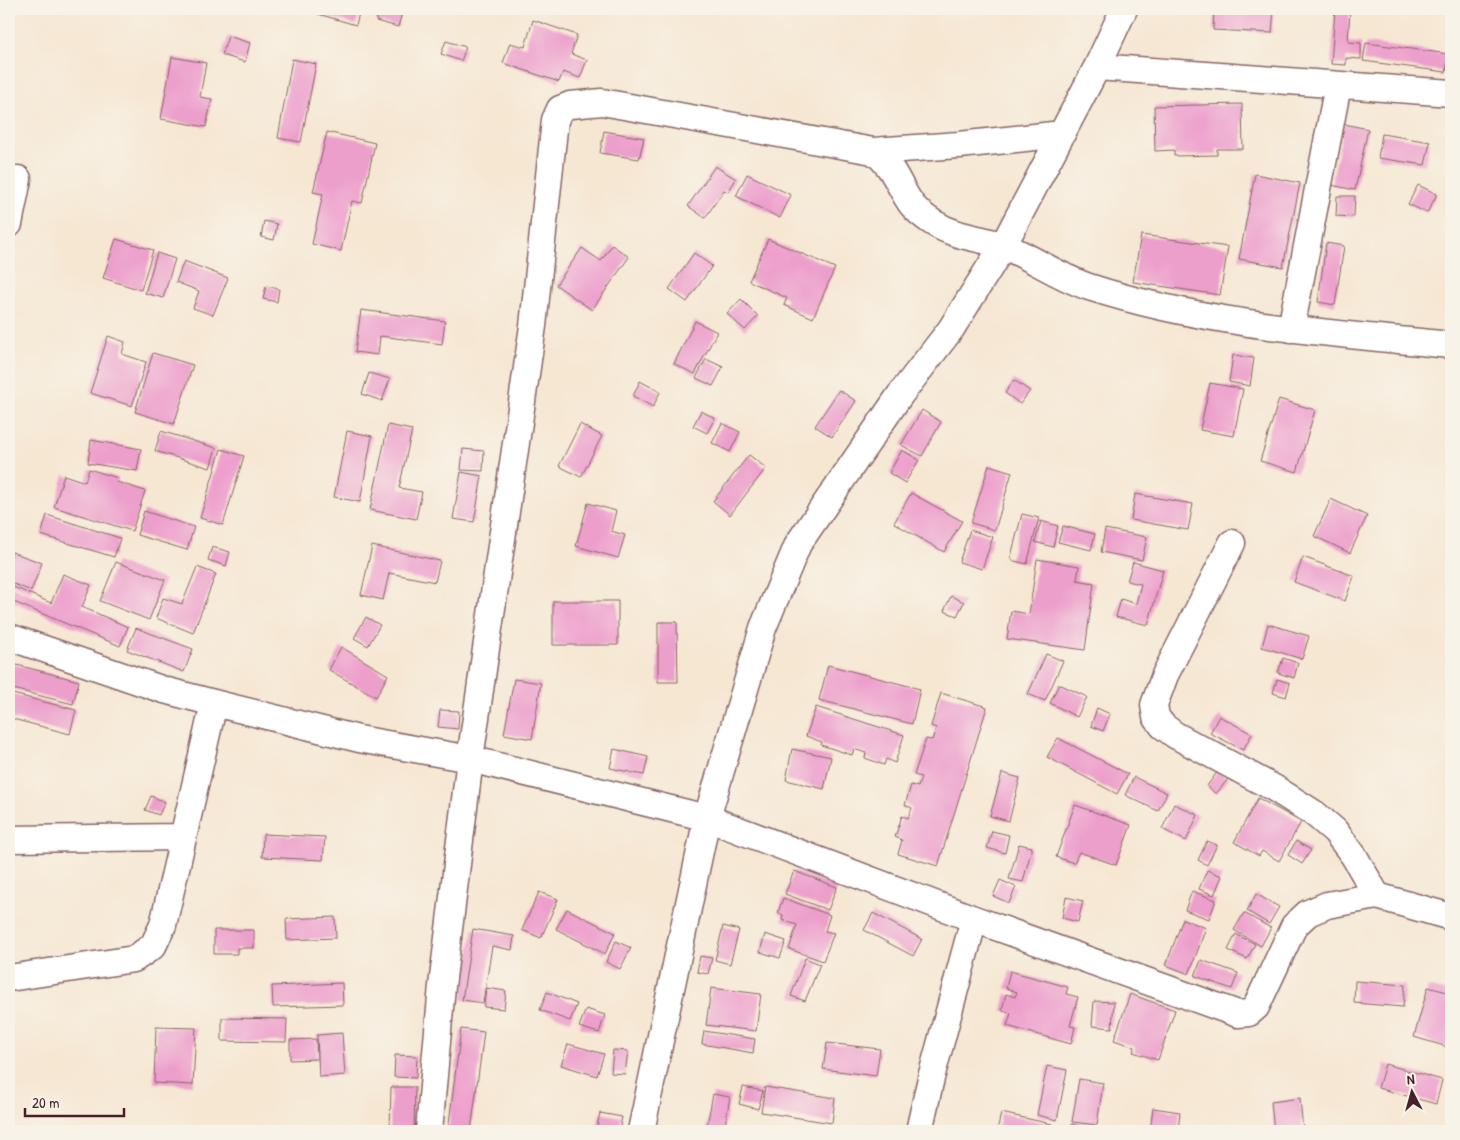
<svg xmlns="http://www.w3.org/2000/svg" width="1460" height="1140" font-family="'Patrick Hand',sans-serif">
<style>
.building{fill:#ed9fcc}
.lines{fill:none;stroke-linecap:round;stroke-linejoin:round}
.minor-casing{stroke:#866566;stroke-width:29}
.minor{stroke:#fff;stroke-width:26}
</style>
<rect width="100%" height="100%" fill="#f7f3e8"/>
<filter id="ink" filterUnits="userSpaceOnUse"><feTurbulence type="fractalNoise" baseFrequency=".02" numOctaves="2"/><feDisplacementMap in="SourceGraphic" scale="10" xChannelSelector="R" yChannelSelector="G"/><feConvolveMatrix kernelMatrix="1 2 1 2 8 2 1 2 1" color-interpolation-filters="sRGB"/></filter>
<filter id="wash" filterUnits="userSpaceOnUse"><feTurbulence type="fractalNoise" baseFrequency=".0096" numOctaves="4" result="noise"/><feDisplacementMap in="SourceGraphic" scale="20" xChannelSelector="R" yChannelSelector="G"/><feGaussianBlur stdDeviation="1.12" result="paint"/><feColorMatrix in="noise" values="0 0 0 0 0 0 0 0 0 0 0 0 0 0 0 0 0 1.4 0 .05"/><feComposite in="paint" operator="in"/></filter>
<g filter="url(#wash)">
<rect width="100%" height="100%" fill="#f6e7d3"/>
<g id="blocks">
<path class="building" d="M 301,9 L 360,9 L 356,25 Z
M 379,9 L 403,9 L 398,27 L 376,21 Z
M 1214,9 L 1274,9 L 1272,33 L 1213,30 Z
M 1335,9 L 1350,9 L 1348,42 L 1361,43 L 1361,59 L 1346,58 L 1346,65 L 1331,64 Z
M 533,20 L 577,35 L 571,54 L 587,60 L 580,78 L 563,72 L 559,82 L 503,63 L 510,43 L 525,47 Z
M 228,36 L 250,43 L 245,62 L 222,55 Z
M 446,41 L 466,47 L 461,61 L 441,54 Z
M 1366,43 L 1449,54 L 1446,72 L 1363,61 Z
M 172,57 L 206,63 L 200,97 L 212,99 L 206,127 L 161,119 Z
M 292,59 L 316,64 L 301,142 L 278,138 Z
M 1242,104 L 1243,149 L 1217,149 L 1217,155 L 1174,156 L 1174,150 L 1155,151 L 1154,106 Z
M 1344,124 L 1368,129 L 1355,190 L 1331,185 Z
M 604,131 L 644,138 L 639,159 L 600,153 Z
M 327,132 L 375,143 L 362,203 L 352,201 L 341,251 L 312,244 L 323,194 L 313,192 Z
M 1382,134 L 1430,142 L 1425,165 L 1378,158 Z
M 715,166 L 736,179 L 728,192 L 724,190 L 705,218 L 688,206 Z
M 747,174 L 791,195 L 780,218 L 736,196 Z
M 1255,174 L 1300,183 L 1283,267 L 1239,259 Z
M 1418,185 L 1437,194 L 1427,213 L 1408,204 Z
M 1337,196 L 1355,196 L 1354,217 L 1336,216 Z
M 264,221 L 277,224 L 274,240 L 261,237 Z
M 1141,235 L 1228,247 L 1220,295 L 1133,282 Z
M 116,239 L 153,250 L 141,290 L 103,278 Z
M 768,239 L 835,268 L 813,318 L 784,305 L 787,298 L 749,281 Z
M 1326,243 L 1344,246 L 1335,305 L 1318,302 Z
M 612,245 L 629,257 L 592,310 L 556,285 L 582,248 L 601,261 Z
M 157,253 L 175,259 L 163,298 L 145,293 Z
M 694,253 L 712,266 L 687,302 L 669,289 Z
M 184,261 L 228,278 L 213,315 L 193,308 L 199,291 L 176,282 Z
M 266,286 L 279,289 L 277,302 L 263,299 Z
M 741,299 L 758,316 L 745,330 L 727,314 Z
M 361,310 L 445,321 L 442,344 L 380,336 L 378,355 L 355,352 Z
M 695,321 L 717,332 L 695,374 L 674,364 Z
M 108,336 L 125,342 L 122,354 L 146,362 L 132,406 L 90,393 Z
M 153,353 L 193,365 L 174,424 L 135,412 Z
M 1233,355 L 1254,358 L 1250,386 L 1229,382 Z
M 706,359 L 723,367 L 713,386 L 696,378 Z
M 369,373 L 390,379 L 382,401 L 362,394 Z
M 1014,380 L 1030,391 L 1020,404 L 1005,393 Z
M 640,381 L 660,392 L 653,407 L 633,396 Z
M 1210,383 L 1243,389 L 1234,436 L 1200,430 Z
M 839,390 L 856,401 L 832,437 L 815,426 Z
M 1279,399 L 1315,410 L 1297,472 L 1260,461 Z
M 922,410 L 941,422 L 922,456 L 901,445 Z
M 701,411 L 715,418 L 707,433 L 693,426 Z
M 722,423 L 740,432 L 730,452 L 712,443 Z
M 580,424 L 602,436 L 581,477 L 559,466 Z
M 388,425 L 412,430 L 399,488 L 422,492 L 416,519 L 370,510 Z
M 161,431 L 216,448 L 210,468 L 155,451 Z
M 347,431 L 372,436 L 360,502 L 334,497 Z
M 91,440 L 141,449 L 137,471 L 88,463 Z
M 221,449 L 244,456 L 223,525 L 200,518 Z
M 463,449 L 484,451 L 483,471 L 461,470 Z
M 902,450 L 919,460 L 905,483 L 889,473 Z
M 749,455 L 766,468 L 730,515 L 713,501 Z
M 989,465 L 1012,472 L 995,530 L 971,523 Z
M 89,469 L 118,478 L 117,482 L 145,491 L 132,531 L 54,507 L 64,475 L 85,482 Z
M 461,472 L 482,476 L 474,522 L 453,519 Z
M 911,493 L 962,521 L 944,552 L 894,523 Z
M 1135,494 L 1193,504 L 1188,530 L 1131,520 Z
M 1331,499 L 1367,516 L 1350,553 L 1314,536 Z
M 588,503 L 616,511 L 611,531 L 625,535 L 618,558 L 576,546 Z
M 144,511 L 194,527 L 187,550 L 137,535 Z
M 1022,514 L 1039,518 L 1027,564 L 1010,560 Z
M 47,515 L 120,538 L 114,557 L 41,535 Z
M 1041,521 L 1058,526 L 1053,547 L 1035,542 Z
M 1063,526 L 1095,534 L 1091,550 L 1058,542 Z
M 1105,529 L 1147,537 L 1142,560 L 1101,552 Z
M 970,530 L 993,537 L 982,569 L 959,562 Z
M 372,546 L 440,561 L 435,582 L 389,573 L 383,600 L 361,595 Z
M 212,547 L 230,552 L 226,566 L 208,560 Z
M 12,552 L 42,563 L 31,591 L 9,582 L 9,560 Z
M 1303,557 L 1354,576 L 1345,601 L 1294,582 Z
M 1037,559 L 1079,566 L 1077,580 L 1094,583 L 1085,650 L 1007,639 L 1011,611 L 1029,614 Z
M 116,562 L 165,580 L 149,620 L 100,601 Z
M 1133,562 L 1163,570 L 1148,625 L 1116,617 L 1121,599 L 1136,604 L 1141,584 L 1127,581 Z
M 197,567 L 216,574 L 193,633 L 156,618 L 163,598 L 182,604 Z
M 63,574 L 91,585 L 82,607 L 128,627 L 120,646 L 9,600 L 9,585 L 51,603 Z
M 951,596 L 964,602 L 957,616 L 944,611 Z
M 553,601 L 618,601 L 618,645 L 553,645 Z
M 366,617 L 380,625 L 368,646 L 354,638 Z
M 658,622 L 677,622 L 678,682 L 658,682 Z
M 1268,624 L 1309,636 L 1302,659 L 1262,647 Z
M 136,628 L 193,649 L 184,672 L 127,650 Z
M 341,647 L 388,675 L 376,697 L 329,670 Z
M 1046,654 L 1063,661 L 1045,701 L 1028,694 Z
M 1283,658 L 1298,663 L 1294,678 L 1278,673 Z
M 9,663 L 79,681 L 73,704 L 9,688 Z
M 828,665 L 920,689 L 912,724 L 819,700 Z
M 514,679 L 541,683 L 532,739 L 504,734 Z
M 1277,679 L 1290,683 L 1286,697 L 1273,693 Z
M 1059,684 L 1087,697 L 1077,717 L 1050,703 Z
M 9,693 L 76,710 L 70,734 L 9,718 Z
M 941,693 L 987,707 L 938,866 L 898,854 L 902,840 L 895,837 L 902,816 L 908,818 L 912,808 L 905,805 L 911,785 L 918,787 L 921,777 L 914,775 L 926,739 L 932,740 L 936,728 L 931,726 Z
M 816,707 L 904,735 L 895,763 L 886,759 L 884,765 L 865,758 L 866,753 L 854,749 L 852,755 L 821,745 L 822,742 L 806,736 Z
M 1097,708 L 1110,714 L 1103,731 L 1091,726 Z
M 440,710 L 459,711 L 458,729 L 438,727 Z
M 1219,716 L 1252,734 L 1243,750 L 1210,733 Z
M 1058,738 L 1128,774 L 1117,794 L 1047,757 Z
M 614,749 L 648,757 L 644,775 L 610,768 Z
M 792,749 L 831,757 L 824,789 L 786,780 Z
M 1218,771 L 1228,779 L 1216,794 L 1207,786 Z
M 1002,773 L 1020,778 L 1009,821 L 990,816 Z
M 1134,777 L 1167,793 L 1158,811 L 1125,795 Z
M 151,796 L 165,802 L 159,815 L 145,810 Z
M 1258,798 L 1301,822 L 1279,861 L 1262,851 L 1259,856 L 1234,842 Z
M 1174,804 L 1198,815 L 1186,841 L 1162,829 Z
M 1075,805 L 1131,825 L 1116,865 L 1079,852 L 1074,863 L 1056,857 Z
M 992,831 L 1009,835 L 1005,853 L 987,848 Z
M 263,834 L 325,837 L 323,860 L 262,857 Z
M 1207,841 L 1217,845 L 1207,865 L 1198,860 Z
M 1296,841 L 1311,850 L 1302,864 L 1288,855 Z
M 1019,844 L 1032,847 L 1023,882 L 1009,879 Z
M 1207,870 L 1222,876 L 1214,895 L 1199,889 Z
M 794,871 L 837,887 L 828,910 L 785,894 Z
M 1000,880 L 1016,887 L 1009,903 L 993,896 Z
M 1192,891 L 1216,900 L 1209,919 L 1185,910 Z
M 539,892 L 558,899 L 541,938 L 522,930 Z
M 1256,894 L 1279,907 L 1269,924 L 1247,911 Z
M 1066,897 L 1083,901 L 1078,922 L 1062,918 Z
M 783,898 L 830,915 L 825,931 L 834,933 L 823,961 L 789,949 L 797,925 L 782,920 L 783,915 L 778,913 Z
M 567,909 L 615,933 L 605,954 L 556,929 Z
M 873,913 L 922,939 L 913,956 L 864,930 Z
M 1244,913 L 1271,928 L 1261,946 L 1234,930 Z
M 335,917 L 336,938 L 287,940 L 286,919 Z
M 1183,919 L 1206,928 L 1189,974 L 1166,965 Z
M 723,926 L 739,930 L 730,964 L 715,960 Z
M 473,929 L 514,936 L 512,950 L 492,946 L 483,1003 L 462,1000 Z
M 214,930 L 254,930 L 254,948 L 237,948 L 237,954 L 214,954 Z
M 765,934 L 786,941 L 780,958 L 760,952 Z
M 1236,934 L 1255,944 L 1247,959 L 1228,950 Z
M 616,941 L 631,948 L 620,969 L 606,962 Z
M 700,956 L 712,958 L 708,974 L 697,972 Z
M 805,958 L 820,964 L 805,1001 L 791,996 Z
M 1201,960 L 1238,973 L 1232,989 L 1195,976 Z
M 1010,971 L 1068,987 L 1066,994 L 1078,997 L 1070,1026 L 1075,1027 L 1071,1044 L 1007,1026 L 1011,1013 L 1002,1010 L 1006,994 L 1015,997 L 1017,992 L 1006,988 Z
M 1355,981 L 1405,985 L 1403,1007 L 1354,1003 Z
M 342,983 L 343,1005 L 273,1007 L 272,986 Z
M 1428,987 L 1451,993 L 1451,1048 L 1414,1037 Z
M 486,988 L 506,991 L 504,1009 L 484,1007 Z
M 711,988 L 761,994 L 756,1031 L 706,1025 Z
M 547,992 L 577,1004 L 570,1021 L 540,1010 Z
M 1130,994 L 1175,1010 L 1158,1060 L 1133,1052 L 1135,1047 L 1114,1040 Z
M 1094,1001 L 1114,1002 L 1112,1028 L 1092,1026 Z
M 586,1009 L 605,1015 L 599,1033 L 579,1027 Z
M 222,1018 L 287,1019 L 286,1042 L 222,1041 Z
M 156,1027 L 196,1028 L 193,1085 L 154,1083 Z
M 461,1029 L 484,1032 L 471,1131 L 448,1131 Z
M 704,1031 L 755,1039 L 753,1053 L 702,1044 Z
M 342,1033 L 345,1075 L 319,1077 L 317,1035 Z
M 316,1039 L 317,1059 L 290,1060 L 290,1040 Z
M 827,1043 L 880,1049 L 876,1076 L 823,1069 Z
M 568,1044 L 604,1054 L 597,1076 L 561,1065 Z
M 613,1050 L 628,1051 L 625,1074 L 611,1073 Z
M 395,1055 L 417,1056 L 416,1078 L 394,1077 Z
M 1385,1064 L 1442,1080 L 1436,1104 L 1378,1088 Z
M 1047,1066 L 1067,1070 L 1057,1120 L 1037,1115 Z
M 1079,1079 L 1103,1083 L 1097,1125 L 1072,1122 Z
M 391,1087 L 415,1087 L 414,1131 L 390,1131 Z
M 743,1087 L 763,1091 L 758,1109 L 739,1104 Z
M 765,1087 L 835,1098 L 832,1123 L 761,1112 Z
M 713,1094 L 730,1097 L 724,1131 L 706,1131 Z
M 1300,1098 L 1303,1131 L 1274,1131 L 1271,1102 Z
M 1153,1108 L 1180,1112 L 1178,1131 L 1150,1131 Z
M 600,1113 L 622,1117 L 619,1131 L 596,1131 Z
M 1001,1113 L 1052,1124 L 1050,1131 L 997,1131 Z
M 1072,1124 L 1099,1131 L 1070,1131 Z"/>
</g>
</g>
<g filter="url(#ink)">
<use href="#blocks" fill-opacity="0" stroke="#866566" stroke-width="1"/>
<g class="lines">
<defs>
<path id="minor" d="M 1097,67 L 1451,93
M 873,151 L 959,145 L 1062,134
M 9,224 L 18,179
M 1291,329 L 1338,85
M 1232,543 L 1165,675 L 1154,705 L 1156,717 L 1163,726 L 1175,735 L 1274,788 L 1315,814 L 1335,831 L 1354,856 L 1377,896
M 9,637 L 164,690 L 214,703 L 359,739 L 470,759 L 707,818 L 974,919 L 1238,1014 L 1249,1013 L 1256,1007 L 1294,926 L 1308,913 L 1327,905 L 1377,896 L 1451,917
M 9,839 L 183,837
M 9,978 L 134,959 L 153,946 L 163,925 L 214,703
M 429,1131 L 442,986 L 470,759 L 533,326 L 555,120 L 560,109 L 570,105 L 602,102 L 873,151 C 894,165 898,186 912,205 C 917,211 926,218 932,222 C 957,238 979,237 1004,246 C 1033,258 1059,277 1089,287 C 1206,325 1330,333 1451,345
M 641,1131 L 707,818 L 763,628 L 798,544 L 900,395 L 951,329 L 1003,246 L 1097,67 L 1124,9
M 919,1131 L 931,1078 L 974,919"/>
</defs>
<use href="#minor" class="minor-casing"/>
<use href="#minor" class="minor"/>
</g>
</g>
<rect width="1460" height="1140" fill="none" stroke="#f7f3e8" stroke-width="30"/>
<g transform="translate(1412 1092) rotate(354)" stroke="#f7f3e8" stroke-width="4" paint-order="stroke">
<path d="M0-4L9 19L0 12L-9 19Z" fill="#4a1f2b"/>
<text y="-8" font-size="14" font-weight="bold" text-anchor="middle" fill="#4a1f2b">N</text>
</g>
<path d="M25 1108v8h99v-8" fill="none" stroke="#4a1f2b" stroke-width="2.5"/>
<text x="32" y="1108" font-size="15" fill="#4a1f2b" stroke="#f7f3e8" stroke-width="4" paint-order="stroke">20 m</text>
</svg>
